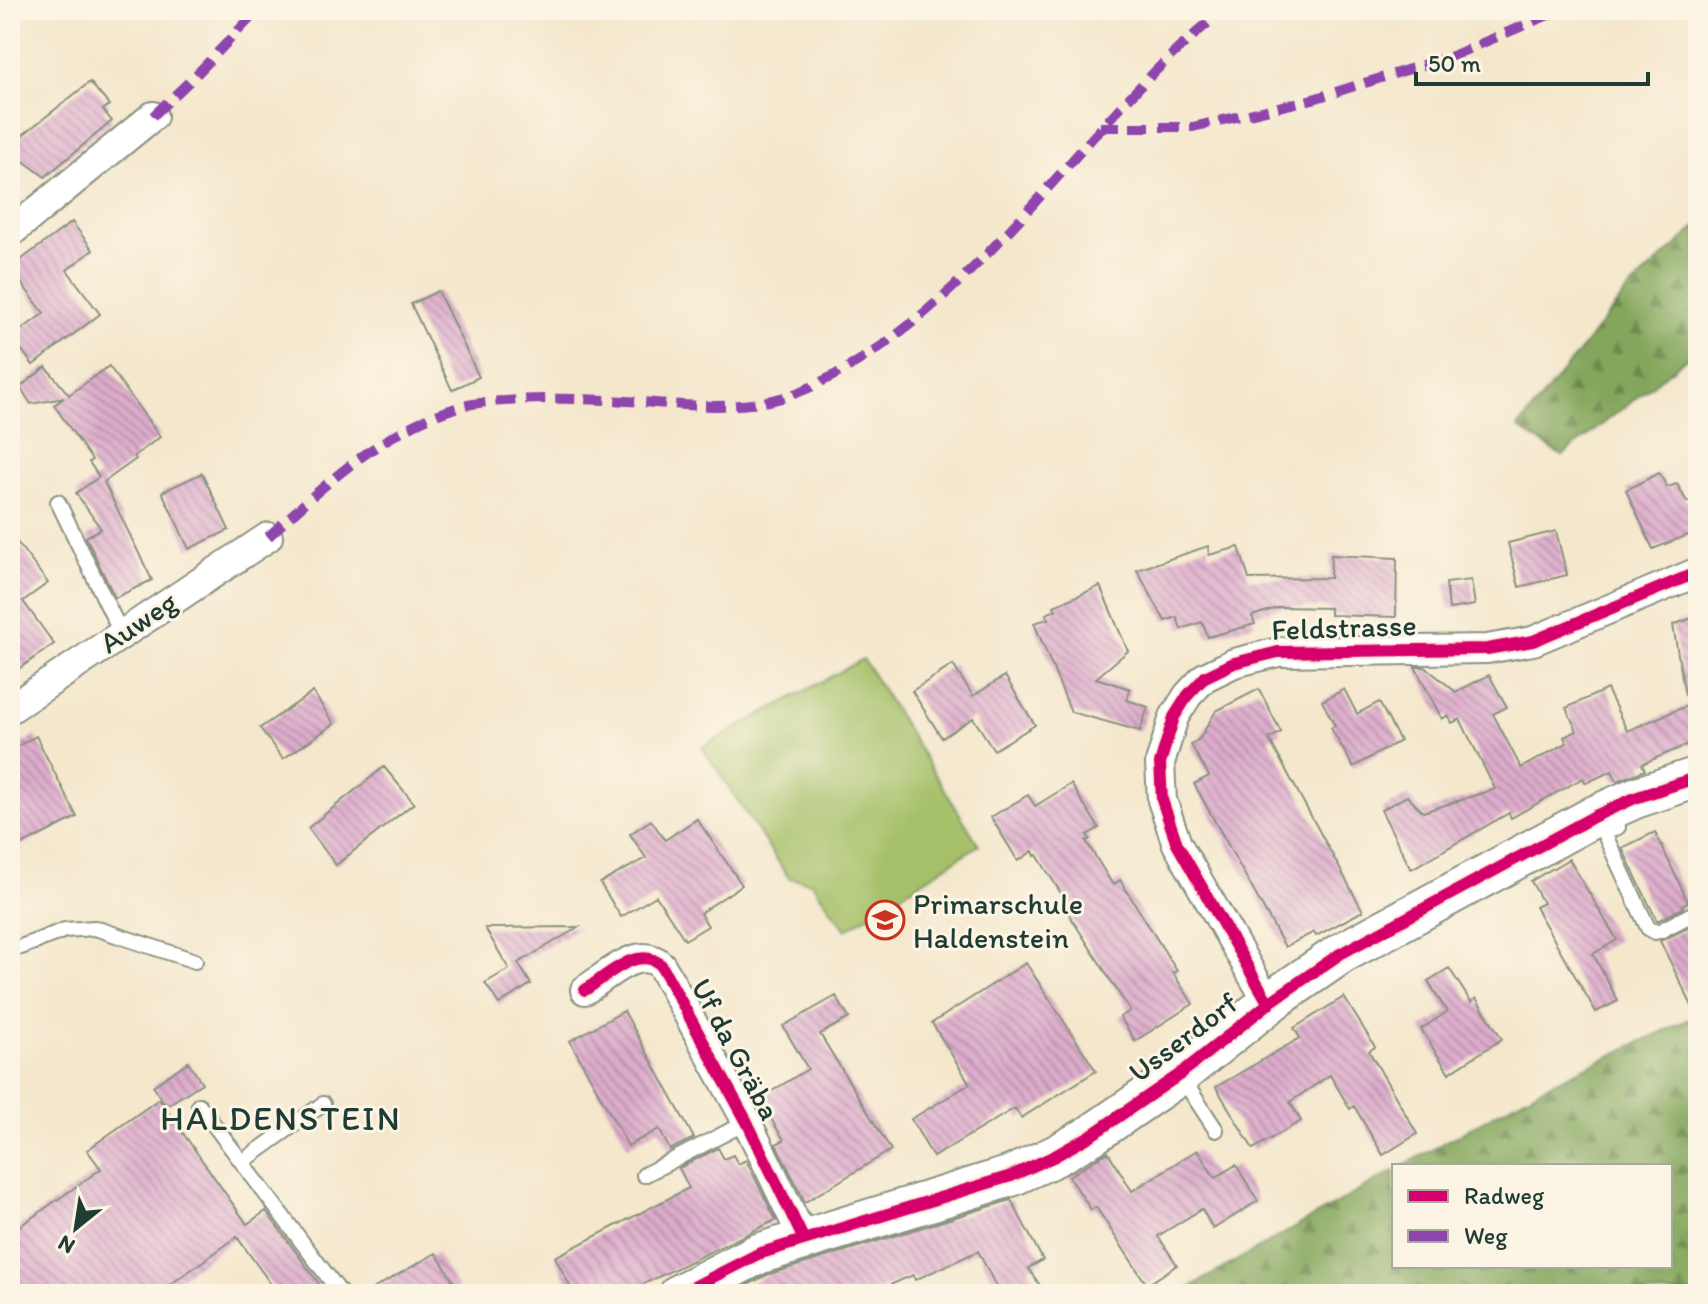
<svg xmlns="http://www.w3.org/2000/svg" width="1708" height="1304" font-family="Itim,sans-serif">
<style>
.grass{fill:#a5c067;stroke:#627e4e;stroke-width:2}
.forest{fill:url(#forest-firs);stroke:#527248;stroke-width:2}
.building{fill:url(#building-back-hatch)}
.lines{fill:none;stroke-linecap:round;stroke-linejoin:round}
.lane-casing{stroke:#8a9280;stroke-width:18}
.street-casing{stroke:#8a9280;stroke-width:32}
.secondary-casing{stroke:#8a9280;stroke-width:44}
.lane{stroke:#fff;stroke-width:14}
.street{stroke:#fff;stroke-width:28}
.secondary{stroke:#fff;stroke-width:40}
.quiet{stroke:#8e44ad;stroke-width:10;stroke-dasharray:20 10;stroke-linecap:butt}
.cycleway-casing{stroke:#fcf5e5;stroke-width:17}
.cycleway{stroke:#d6006c;stroke-width:12}
.labels{text-anchor:middle;dominant-baseline:central;stroke-width:6;stroke-linejoin:round;paint-order:stroke}
.street-label{font-size:30px;fill:#1f3d34;stroke:#fcf5e5}
.poi-label{font-size:30px;fill:#1f3d34;stroke:#fcf5e5;text-anchor:start}
.quarter-label{font-size:34px;letter-spacing:2px;fill:#1f3d34;stroke:#fcf5e5}
</style>
<defs>
<pattern id="forest-firs" width="22" height="20" patternUnits="userSpaceOnUse" patternTransform="scale(2)"><rect width="22" height="20" fill="#84a65c"/><path d="M5 1l3.5 6h-7zM16 11l3.5 6h-7z" fill="#6b884d"/></pattern>
<pattern id="building-back-hatch" width="6" height="6" patternUnits="userSpaceOnUse" patternTransform="scale(2)"><rect width="6" height="6" fill="#ddaccc"/><path d="M-1 5l2 2M0 0l6 6M5-1l2 2" fill="none" stroke="#b38da6"/></pattern>
</defs>
<rect width="100%" height="100%" fill="#fcf5e5"/>
<filter id="ink" filterUnits="userSpaceOnUse"><feTurbulence type="fractalNoise" baseFrequency=".0125" numOctaves="2"/><feDisplacementMap in="SourceGraphic" scale="16" xChannelSelector="R" yChannelSelector="G"/><feConvolveMatrix kernelMatrix="1 2 1 2 8 2 1 2 1" color-interpolation-filters="sRGB"/></filter>
<filter id="wash" filterUnits="userSpaceOnUse"><feTurbulence type="fractalNoise" baseFrequency=".006" numOctaves="4" result="noise"/><feDisplacementMap in="SourceGraphic" scale="32" xChannelSelector="R" yChannelSelector="G"/><feGaussianBlur stdDeviation="1.8" result="paint"/><feColorMatrix in="noise" values="0 0 0 0 0 0 0 0 0 0 0 0 0 0 0 0 0 1.4 0 .05"/><feComposite in="paint" operator="in"/></filter>
<g filter="url(#wash)">
<rect width="100%" height="100%" fill="#f4e7cc"/>
<path class="grass" d="M 863,659 L 979,845 L 846,930 L 811,882 L 789,878 L 702,747 Z"/>
<path class="forest" d="M 1698,225 L 1698,349 L 1562,456 L 1518,428 L 1629,289 Z
M 1698,1015 L 1698,1294 L 1178,1294 L 1394,1171 L 1394,1266 L 1670,1266 L 1670,1166 L 1403,1166 L 1543,1087 Z"/>
<g id="blocks">
<path class="building" d="M 90,82 L 109,105 L 103,110 L 112,121 L 45,177 L 10,151 L 10,145 Z
M 72,222 L 93,250 L 67,270 L 100,314 L 33,365 L 12,337 L 44,313 L 10,268 Z
M 438,291 L 479,377 L 452,390 L 411,304 Z
M 109,366 L 160,437 L 134,456 L 136,459 L 104,482 L 152,580 L 115,598 L 86,537 L 101,529 L 76,493 L 99,477 L 89,462 L 92,460 L 54,405 L 64,398 L 31,404 L 20,387 L 46,367 L 69,395 Z
M 202,473 L 229,530 L 189,549 L 162,492 Z
M 1659,473 L 1667,487 L 1677,484 L 1687,502 L 1698,499 L 1698,531 L 1653,549 L 1626,490 Z
M 1556,531 L 1567,575 L 1519,587 L 1508,543 Z
M 10,533 L 48,583 L 23,601 L 54,644 L 10,675 Z
M 1208,546 L 1209,555 L 1239,547 L 1249,579 L 1330,578 L 1331,555 L 1397,558 L 1396,617 L 1330,615 L 1330,608 L 1280,607 L 1252,616 L 1255,624 L 1208,637 L 1202,622 L 1181,629 L 1177,617 L 1165,621 L 1137,570 Z
M 1471,580 L 1475,605 L 1449,609 L 1446,583 Z
M 1100,586 L 1128,651 L 1096,678 L 1130,689 L 1127,700 L 1148,707 L 1140,731 L 1071,712 L 1034,623 L 1048,619 L 1046,614 L 1056,610 L 1054,606 Z
M 1698,616 L 1698,693 L 1685,695 L 1673,625 Z
M 953,665 L 973,696 L 1005,676 L 1035,725 L 994,750 L 973,718 L 942,738 L 912,691 Z
M 1415,667 L 1425,667 L 1456,692 L 1489,675 L 1507,707 L 1493,714 L 1521,768 L 1567,743 L 1564,737 L 1577,731 L 1566,708 L 1607,689 L 1627,731 L 1698,701 L 1698,740 L 1642,764 L 1645,770 L 1617,781 L 1612,771 L 1586,783 L 1583,778 L 1511,818 L 1509,813 L 1411,869 L 1381,810 L 1407,796 L 1423,812 L 1495,789 L 1460,719 L 1452,723 L 1448,715 L 1442,719 Z
M 1259,689 L 1281,732 L 1269,739 L 1363,911 L 1316,936 L 1314,932 L 1285,947 L 1194,784 L 1209,776 L 1191,745 L 1200,738 L 1216,711 Z
M 1344,689 L 1357,714 L 1379,702 L 1400,741 L 1353,767 L 1331,728 L 1335,726 L 1322,701 Z
M 313,692 L 334,724 L 283,759 L 260,728 Z
M 36,736 L 77,817 L 10,851 L 10,750 Z
M 384,767 L 414,803 L 336,865 L 308,828 Z
M 1071,784 L 1099,828 L 1087,835 L 1090,839 L 1086,841 L 1113,885 L 1120,880 L 1177,971 L 1173,973 L 1193,1004 L 1135,1041 L 1120,1017 L 1130,1011 L 1068,913 L 1072,911 L 1037,855 L 1035,856 L 1033,851 L 1018,861 L 991,817 L 1028,795 L 1035,806 Z
M 697,819 L 742,885 L 700,913 L 708,926 L 685,940 L 656,896 L 621,917 L 600,883 L 646,858 L 630,834 L 651,820 L 665,840 Z
M 1655,832 L 1688,902 L 1682,905 L 1683,908 L 1657,921 L 1622,848 Z
M 1569,859 L 1617,940 L 1593,954 L 1618,1001 L 1596,1012 L 1535,907 L 1543,903 L 1531,881 Z
M 1692,926 L 1698,939 L 1698,1018 L 1660,941 Z
M 579,927 L 518,963 L 531,984 L 499,1004 L 485,983 L 509,969 L 485,928 Z
M 1026,963 L 1096,1071 L 1021,1118 L 1015,1108 L 933,1157 L 911,1119 L 970,1084 L 932,1023 Z
M 1449,968 L 1471,1002 L 1476,998 L 1502,1039 L 1449,1073 L 1421,1029 L 1447,1012 L 1428,981 Z
M 836,996 L 849,1018 L 820,1034 L 891,1150 L 805,1202 L 776,1144 L 784,1140 L 759,1099 L 808,1069 L 783,1026 Z
M 1344,997 L 1375,1047 L 1369,1051 L 1417,1134 L 1383,1155 L 1354,1106 L 1350,1109 L 1330,1075 L 1290,1102 L 1301,1121 L 1253,1149 L 1216,1087 L 1300,1038 L 1294,1028 Z
M 624,1011 L 694,1138 L 670,1150 L 659,1129 L 628,1146 L 570,1041 Z
M 188,1062 L 202,1083 L 166,1106 L 153,1086 Z
M 159,1099 L 247,1224 L 266,1211 L 320,1285 L 305,1294 L 278,1294 L 237,1237 L 157,1294 L 10,1294 L 10,1233 L 101,1169 L 87,1150 Z
M 718,1148 L 724,1159 L 733,1155 L 738,1164 L 746,1160 L 776,1220 L 623,1294 L 574,1294 L 555,1257 L 689,1188 L 679,1168 Z
M 1197,1150 L 1215,1178 L 1236,1165 L 1258,1201 L 1213,1229 L 1202,1209 L 1158,1236 L 1177,1265 L 1147,1285 L 1096,1207 L 1091,1210 L 1069,1176 L 1108,1152 L 1132,1191 Z
M 1011,1200 L 1043,1260 L 1028,1268 L 1046,1294 L 1000,1294 L 978,1251 L 915,1280 L 913,1275 L 869,1294 L 730,1294 L 767,1275 Z
M 436,1253 L 461,1294 L 364,1294 Z"/>
</g>
</g>
<g filter="url(#ink)">
<use href="#blocks" fill-opacity="0" stroke="#8a9280" stroke-width="2"/>
<g class="lines">
<defs>
<path id="lane" d="M 58,502 L 121,633
M 1618,827 L 1604,833 L 1648,928 L 1655,932 L 1660,931 L 1698,911
M 10,948 L 21,947 L 65,930 L 95,928 L 195,961
M 1182,1078 L 1216,1130
M 199,1105 L 341,1294
M 242,1162 L 323,1104
M 644,1175 L 747,1122"/>
<path id="street" d="M 10,233 L 153,116
M 10,709 L 268,537
M 585,990 C 606,977 638,944 661,965 L 747,1122 L 803,1238
M 1269,1004 L 1177,844 L 1162,800 L 1160,763 L 1174,717 L 1188,695 L 1205,677 L 1234,663 L 1278,652 L 1487,649 L 1533,641 L 1698,572"/>
<path id="secondary" d="M 680,1294 L 758,1254 L 1011,1176 L 1055,1156 L 1090,1136 L 1179,1075 L 1273,1000 L 1340,954 L 1595,816 L 1635,798 L 1698,777"/>
</defs>
<use href="#lane" class="lane-casing"/>
<use href="#street" class="street-casing"/>
<use href="#secondary" class="secondary-casing"/>
<use href="#lane" class="lane"/>
<use href="#street" class="street"/>
<use href="#secondary" class="secondary"/>
<path class="quiet" d="M 153,116 L 196,75 L 258,10
M 1100,127 L 1193,127 L 1313,99 L 1452,56 L 1560,10
M 268,537 C 324,485 381,431 456,408 C 471,403 488,402 504,401 C 550,397 596,399 643,402 C 697,406 753,412 804,390 C 981,311 1075,126 1224,10"/>
<defs>
<path id="cycleway" d="M 585,990 C 606,977 638,944 661,965 L 747,1122 L 803,1238
M 1269,1004 L 1177,844 L 1162,800 L 1160,763 L 1174,717 L 1188,695 L 1205,677 L 1234,663 L 1278,652 L 1487,649 L 1533,641 L 1698,572
M 680,1294 L 758,1254 L 1011,1176 L 1055,1156 L 1090,1136 L 1179,1075 L 1273,1000 L 1340,954 L 1595,816 L 1635,798 L 1698,777"/>
</defs>
<use href="#cycleway" class="cycleway-casing"/>
<use href="#cycleway" class="cycleway"/>
</g>
</g>
<defs>
<symbol id="school-ring" viewBox="-11 -11 22 22"><circle r="9.5" fill="#fcf5e5" stroke="#c8321e" stroke-width="1.5"/><path d="M0-5L7-2L0 1L-7-2ZM-4 1L0 2.5L4 1V4Q0 6-4 4Z" fill="#c8321e"/></symbol>
</defs>
<g fill-rule="evenodd">
<use href="#school-ring" x="863" y="898" width="44" height="44"/>
</g>
<g class="labels">
<g class="street-label">
<text transform="translate(138 622) rotate(-34)">Auweg</text>
<text transform="translate(1344 627) rotate(-2)">Feldstrasse</text>
<text transform="translate(1183 1037) rotate(-37)">Usserdorf</text>
<text transform="translate(736 1049) rotate(62)">Uf da Gräba</text>
</g>
<g class="poi-label">
<text x="913" y="903">Primarschule<tspan x="913" dy="34">Haldenstein</tspan></text>
</g>
<g class="quarter-label">
<text x="281" y="1118">HALDENSTEIN</text>
</g>
</g>
<rect width="1708" height="1304" fill="none" stroke="#fcf5e5" stroke-width="40"/>
<rect x="1392" y="1164" width="280" height="104" fill="#fcf5e5" stroke="#a4ab9e" stroke-width="2"/>
<rect x="1408" y="1190" width="40" height="12" fill="#d6006c" stroke="#a4ab9e" stroke-width="2"/>
<text x="1464" y="1204" font-size="24" fill="#1f3d34">Radweg</text>
<rect x="1408" y="1230" width="40" height="12" fill="#8e44ad" stroke="#a4ab9e" stroke-width="2"/>
<text x="1464" y="1244" font-size="24" fill="#1f3d34">Weg</text>
<g transform="translate(76 1228) rotate(210)" stroke="#fcf5e5" stroke-width="6" paint-order="stroke">
<path d="M0-6L14 30L0 20L-14 30Z" fill="#1f3d34"/>
<text y="-12" font-size="22" font-weight="bold" text-anchor="middle" fill="#1f3d34">N</text>
</g>
<path d="M1416 72v12h232v-12" fill="none" stroke="#1f3d34" stroke-width="4"/>
<text x="1428" y="72" font-size="24" fill="#1f3d34" stroke="#fcf5e5" stroke-width="6" paint-order="stroke">50 m</text>
</svg>
